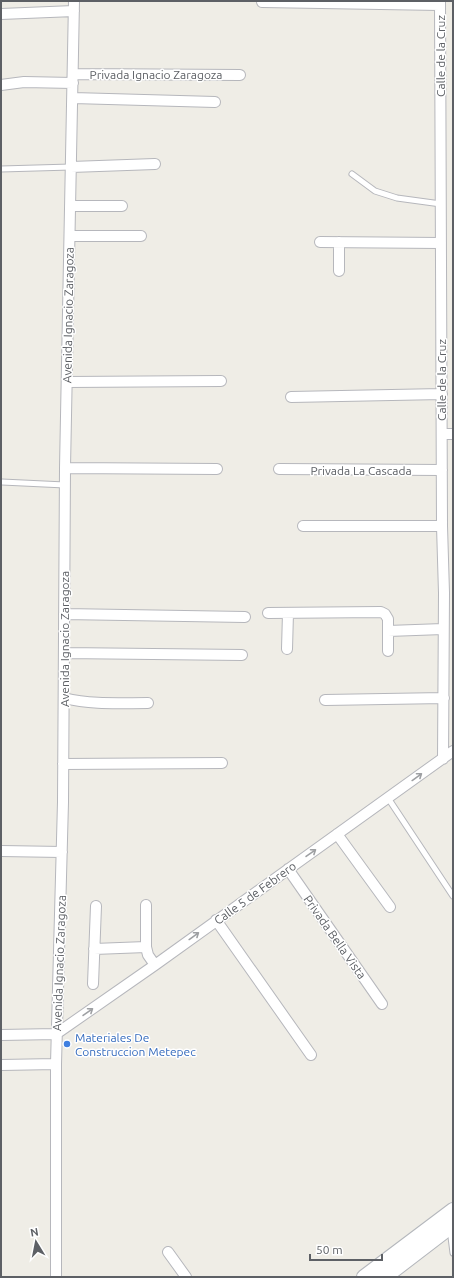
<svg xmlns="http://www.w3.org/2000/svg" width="454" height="1278" font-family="Ubuntu,sans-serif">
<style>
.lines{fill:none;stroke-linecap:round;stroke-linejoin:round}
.service-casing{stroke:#b6b7bc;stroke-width:7}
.minor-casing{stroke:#b6b7bc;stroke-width:12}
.secondary-casing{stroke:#b4b7bc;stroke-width:16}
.service{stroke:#fff;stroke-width:5}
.minor{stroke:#fff;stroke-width:10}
.secondary{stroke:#fff;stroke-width:14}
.oneway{stroke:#9ea0a3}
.shop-dot{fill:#3f7fe0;stroke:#fff;stroke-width:1.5}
.labels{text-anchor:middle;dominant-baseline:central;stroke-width:3;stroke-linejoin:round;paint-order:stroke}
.street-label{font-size:12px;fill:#5d6065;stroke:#fff}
.shop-label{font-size:12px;fill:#366cbe;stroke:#fff;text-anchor:start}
</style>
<rect width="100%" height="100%" fill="#efede6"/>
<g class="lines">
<defs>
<path id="service" d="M 1,169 L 71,167
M 352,174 L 375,191 L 397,198 L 441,204
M 2,482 L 65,485
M 388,798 L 453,896
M 450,1229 L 453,1253"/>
<path id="minor" d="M 440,1 L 442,526 L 444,593 L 443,759
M 262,2 L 440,5
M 1,14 L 74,11
M 73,74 L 240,75
M 1,85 L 24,82 L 73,83
M 73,98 L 215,102
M 71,167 L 155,164
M 70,206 L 122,206
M 70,236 L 141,236
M 320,242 L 441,243
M 339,242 L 339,271
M 67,382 L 221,381
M 291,397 L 442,394
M 442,434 L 453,434
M 65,468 L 217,469
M 279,469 L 442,470
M 303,526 L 442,526
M 268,613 L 381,612 L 385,614 L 388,619 L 388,651
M 64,614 L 245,617
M 388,631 L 443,629
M 287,649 L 288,613
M 64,653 L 242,655
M 64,698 C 92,705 119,703 148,703
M 325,700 L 444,698
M 63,764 L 222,763
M 337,834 L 390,907
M 1,851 L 62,852
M 288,869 L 382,1004
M 146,905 L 146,947 L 148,955 L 155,965
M 216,920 L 311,1055
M 94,949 L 146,947
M 93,984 L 96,906
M 56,1034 L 155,965 L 453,751
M 1,1035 L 56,1034
M 1,1065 L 56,1064
M 168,1252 L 186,1277
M 56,1277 L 56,1064 L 63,802 L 65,468 L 74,1"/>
<path id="secondary" d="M 364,1277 L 453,1210
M 385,1277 L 453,1225"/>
</defs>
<use href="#service" class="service-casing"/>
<use href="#minor" class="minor-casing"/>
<use href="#secondary" class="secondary-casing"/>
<use href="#service" class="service"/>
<use href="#minor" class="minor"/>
<use href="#secondary" class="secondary"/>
</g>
<defs><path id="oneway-shaft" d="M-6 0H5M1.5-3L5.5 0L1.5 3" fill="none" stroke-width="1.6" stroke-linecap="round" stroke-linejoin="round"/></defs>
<g class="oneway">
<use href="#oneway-shaft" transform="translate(417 777) rotate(-36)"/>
<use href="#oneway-shaft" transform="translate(311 853) rotate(-35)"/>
<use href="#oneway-shaft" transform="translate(194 936) rotate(-36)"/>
<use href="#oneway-shaft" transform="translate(88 1012) rotate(-35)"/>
</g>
<circle class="shop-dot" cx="67" cy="1044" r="4"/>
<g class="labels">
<g class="street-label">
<text transform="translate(440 56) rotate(-90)">Calle de la Cruz</text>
<text x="156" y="74">Privada Ignacio Zaragoza</text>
<text transform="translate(68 315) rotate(-89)">Avenida Ignacio Zaragoza</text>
<text transform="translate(441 380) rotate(-90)">Calle de la Cruz</text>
<text x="361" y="470">Privada La Cascada</text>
<text transform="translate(64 639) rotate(-90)">Avenida Ignacio Zaragoza</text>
<text transform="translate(255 893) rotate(-36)">Calle 5 de Febrero</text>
<text transform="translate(335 937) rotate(55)">Privada Bella Vista</text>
<text transform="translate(59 963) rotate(-88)">Avenida Ignacio Zaragoza</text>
</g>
<g class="shop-label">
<text x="75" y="1037">Materiales De<tspan x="75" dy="14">Construccion Metepec</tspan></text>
</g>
</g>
<rect width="454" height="1278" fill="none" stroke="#5d6065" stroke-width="4"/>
<g transform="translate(36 1242) rotate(350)" stroke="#ffffff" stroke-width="3" paint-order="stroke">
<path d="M0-3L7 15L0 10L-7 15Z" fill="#5d6065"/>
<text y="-6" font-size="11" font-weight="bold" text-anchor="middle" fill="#5d6065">N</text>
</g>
<path d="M310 1254v6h72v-6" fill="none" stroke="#5d6065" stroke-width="2"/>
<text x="316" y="1254" font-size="12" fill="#5d6065" stroke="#ffffff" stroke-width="3" paint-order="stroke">50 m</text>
</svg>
